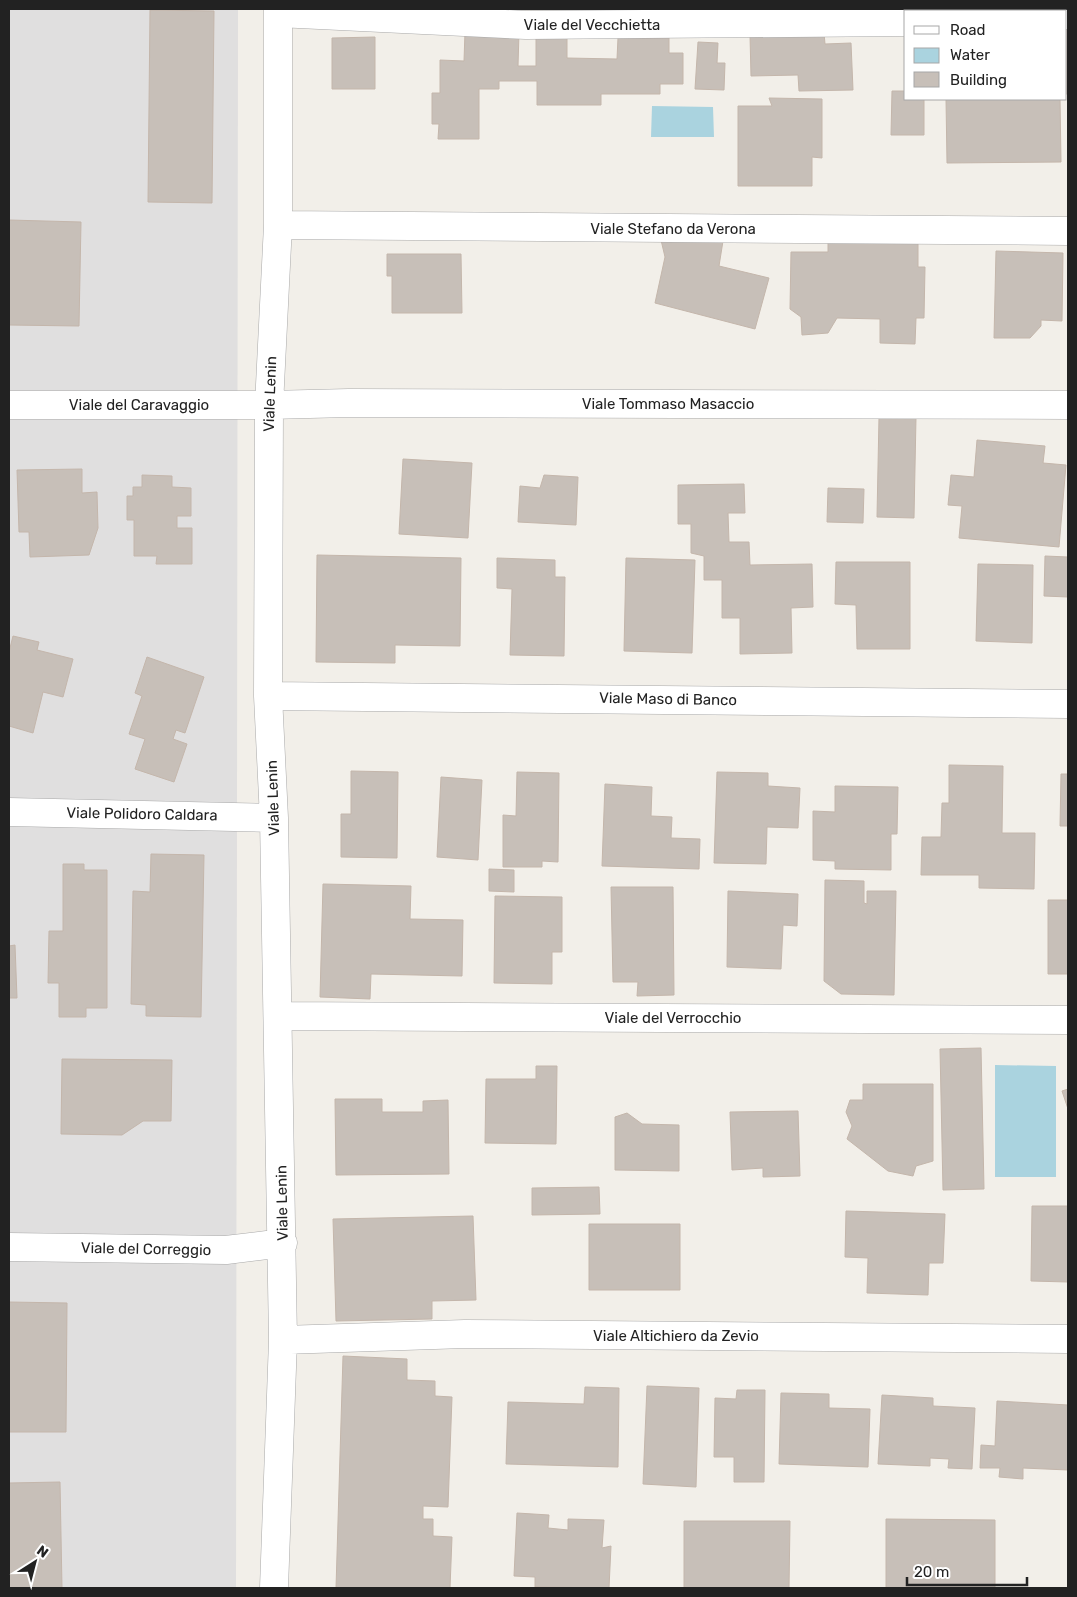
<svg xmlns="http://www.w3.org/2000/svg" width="1077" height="1597" font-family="Rubik,sans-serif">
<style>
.residential{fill:#e0dfdf}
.water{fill:#aad3df}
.building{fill:#c7bfb8;stroke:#c4b6ab}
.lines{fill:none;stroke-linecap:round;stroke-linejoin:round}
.minor-casing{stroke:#a9a9a9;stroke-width:29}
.minor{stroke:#fff;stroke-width:28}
.labels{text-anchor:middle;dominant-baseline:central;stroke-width:4.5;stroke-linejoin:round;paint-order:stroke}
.street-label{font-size:15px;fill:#222;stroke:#fff}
</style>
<rect width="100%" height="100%" fill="#f2efe9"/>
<path class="residential" d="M 9,9 L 238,9 L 236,1588 L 9,1588 Z"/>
<path class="water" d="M 652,106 L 713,107 L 714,137 L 651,137 Z
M 995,1065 L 1056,1066 L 1056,1177 L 995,1177 Z"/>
<path class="building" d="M 150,10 L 214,11 L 212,203 L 148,202 Z
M 1066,27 L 1068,27 L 1068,94 L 1066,94 Z
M 465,32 L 519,32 L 518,66 L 536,66 L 536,38 L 567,38 L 567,58 L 617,59 L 618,38 L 669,38 L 669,53 L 683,53 L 683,84 L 660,84 L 660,94 L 601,94 L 601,105 L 537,105 L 537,81 L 499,81 L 499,89 L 479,89 L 479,139 L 438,139 L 439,124 L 432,124 L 432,93 L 440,93 L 440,60 L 464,61 Z
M 824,33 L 825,44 L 851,43 L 853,90 L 799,91 L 798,75 L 751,76 L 750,35 Z
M 375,37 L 375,89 L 332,89 L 332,38 Z
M 698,42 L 718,43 L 717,63 L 725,63 L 724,90 L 695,89 Z
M 892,91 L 906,91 L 906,99 L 924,99 L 924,135 L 891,135 Z
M 769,98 L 822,99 L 822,158 L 812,157 L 812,186 L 738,186 L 738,106 L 772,106 Z
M 946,99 L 1060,99 L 1061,162 L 947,163 Z
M 9,220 L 81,222 L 79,326 L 9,325 Z
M 828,239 L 918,241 L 918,267 L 925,267 L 924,318 L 916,318 L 915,344 L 880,343 L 880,319 L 837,318 L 828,333 L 802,335 L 801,317 L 790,309 L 791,252 L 828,252 Z
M 661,240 L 723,241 L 719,266 L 769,278 L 755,329 L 655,303 L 665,257 Z
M 996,251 L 1063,253 L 1062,321 L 1041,320 L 1041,326 L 1030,338 L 994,338 Z
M 387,254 L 461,254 L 462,313 L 392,313 L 392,276 L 387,276 Z
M 879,417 L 916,417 L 914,518 L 877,517 Z
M 977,440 L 1045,446 L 1043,463 L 1066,465 L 1059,547 L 959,538 L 962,506 L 948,505 L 951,475 L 974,477 Z
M 403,459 L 472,463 L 468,538 L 399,534 Z
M 82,469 L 82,493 L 97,492 L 98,528 L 89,555 L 30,557 L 29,532 L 19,532 L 17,470 Z
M 142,475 L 172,476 L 172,487 L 191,488 L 191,516 L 177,516 L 177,528 L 192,528 L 192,564 L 156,564 L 157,556 L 134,556 L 134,520 L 127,520 L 127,496 L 133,496 L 133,487 L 142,487 Z
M 544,475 L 578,477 L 576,525 L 518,522 L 520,486 L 540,488 Z
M 744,484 L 745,513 L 728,513 L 729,542 L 749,542 L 750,565 L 812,564 L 813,607 L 791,608 L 792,653 L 740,654 L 740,618 L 722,618 L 722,580 L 704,580 L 704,556 L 691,553 L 691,524 L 678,524 L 678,485 Z
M 828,488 L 864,489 L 863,523 L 827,522 Z
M 317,555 L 461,558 L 460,646 L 395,645 L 395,663 L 316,662 Z
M 1045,556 L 1068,557 L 1068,597 L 1044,596 Z
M 497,558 L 555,560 L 555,577 L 565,577 L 564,656 L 510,655 L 512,589 L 497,588 Z
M 626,558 L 695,560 L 692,653 L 624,651 Z
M 836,562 L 910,562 L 910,649 L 857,649 L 856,605 L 835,604 Z
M 978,564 L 1033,565 L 1032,643 L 976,641 Z
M 13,636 L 39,642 L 37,650 L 73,659 L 63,697 L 43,692 L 33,733 L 9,726 L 9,652 Z
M 147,657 L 204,677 L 185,733 L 176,730 L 173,739 L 187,744 L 174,782 L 135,769 L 145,739 L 129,734 L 142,696 L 135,693 Z
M 949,765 L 1003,766 L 1002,833 L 1035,833 L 1034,889 L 979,888 L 979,875 L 921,875 L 922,837 L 941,837 L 942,803 L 949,803 Z
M 351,771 L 398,772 L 397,858 L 341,857 L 341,814 L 351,814 Z
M 517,772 L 559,773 L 558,862 L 542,861 L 542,867 L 503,867 L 503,815 L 516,816 Z
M 717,772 L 768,773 L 768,786 L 800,788 L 798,828 L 767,827 L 766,864 L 714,863 Z
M 1061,774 L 1068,774 L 1068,826 L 1060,826 Z
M 441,777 L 482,780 L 478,860 L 437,857 Z
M 605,784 L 652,787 L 651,816 L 672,817 L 671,838 L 700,839 L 699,869 L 602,866 Z
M 835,786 L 898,787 L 897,834 L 891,834 L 891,870 L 835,869 L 835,861 L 813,860 L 813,811 L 835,812 Z
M 151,854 L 204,855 L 201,1017 L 146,1016 L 146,1005 L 131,1004 L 133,891 L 150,892 Z
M 63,864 L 84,864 L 84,870 L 107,870 L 107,1008 L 86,1008 L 86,1017 L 59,1017 L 59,983 L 48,983 L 49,931 L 63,931 Z
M 489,869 L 514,870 L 514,892 L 489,891 Z
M 825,880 L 864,881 L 864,903 L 867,904 L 867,891 L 896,891 L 894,995 L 841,994 L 824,981 Z
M 323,884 L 411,886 L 410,919 L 463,920 L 462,976 L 371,974 L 370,999 L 320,997 Z
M 611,887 L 673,887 L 674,995 L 637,996 L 638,982 L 613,982 Z
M 728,891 L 798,894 L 797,926 L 783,925 L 781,969 L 727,967 Z
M 495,896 L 562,897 L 562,952 L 552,952 L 552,984 L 494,983 Z
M 1048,900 L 1068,900 L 1068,974 L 1048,974 Z
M 15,945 L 17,998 L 9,998 L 9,946 Z
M 981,1048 L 984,1189 L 943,1190 L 940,1049 Z
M 62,1059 L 172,1060 L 171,1121 L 143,1121 L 122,1135 L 61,1134 Z
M 536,1066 L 557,1066 L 556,1144 L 485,1143 L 486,1079 L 536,1079 Z
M 863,1084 L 933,1084 L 933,1161 L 916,1166 L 913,1176 L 888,1171 L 847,1139 L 852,1126 L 846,1112 L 850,1100 L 863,1100 Z
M 1068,1089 L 1068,1109 L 1062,1091 Z
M 335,1099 L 382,1099 L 382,1112 L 423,1112 L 423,1101 L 448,1100 L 449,1174 L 336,1175 Z
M 798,1111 L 800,1176 L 763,1177 L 763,1168 L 732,1170 L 730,1112 Z
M 627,1113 L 642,1124 L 679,1125 L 679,1171 L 615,1170 L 615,1117 Z
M 599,1187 L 600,1214 L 532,1215 L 532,1188 Z
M 1032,1206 L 1068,1206 L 1068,1282 L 1031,1281 Z
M 846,1211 L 945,1214 L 943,1263 L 929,1263 L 928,1295 L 867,1293 L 868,1258 L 845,1257 Z
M 473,1216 L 476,1300 L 432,1301 L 432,1319 L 336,1321 L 333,1219 Z
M 589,1224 L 680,1224 L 680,1290 L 589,1290 Z
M 9,1302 L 67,1303 L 66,1432 L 9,1432 Z
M 343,1356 L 407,1359 L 407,1380 L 435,1381 L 435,1396 L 452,1397 L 448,1507 L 423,1506 L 423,1519 L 433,1519 L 433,1536 L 452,1537 L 450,1588 L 336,1588 Z
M 647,1386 L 699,1388 L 696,1487 L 643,1484 Z
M 585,1387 L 619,1388 L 618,1467 L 506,1464 L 508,1402 L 584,1404 Z
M 737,1390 L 765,1390 L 764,1482 L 734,1482 L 734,1457 L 714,1457 L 715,1398 L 736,1399 Z
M 781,1393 L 829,1394 L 829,1408 L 870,1409 L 868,1467 L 779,1464 Z
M 882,1395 L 933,1398 L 933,1406 L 975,1408 L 972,1469 L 948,1468 L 949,1459 L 930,1458 L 930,1466 L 878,1464 Z
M 997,1401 L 1068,1405 L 1068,1470 L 1023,1468 L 1023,1479 L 999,1477 L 1000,1468 L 980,1468 L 981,1445 L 995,1446 Z
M 60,1482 L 62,1588 L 9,1588 L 9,1483 Z
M 517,1513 L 549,1515 L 548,1528 L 568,1530 L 568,1519 L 604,1520 L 602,1548 L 611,1546 L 609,1588 L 535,1587 L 535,1577 L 514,1576 Z
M 886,1519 L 995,1520 L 995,1588 L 886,1588 Z
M 684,1521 L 790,1521 L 789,1588 L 684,1588 Z"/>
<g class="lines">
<defs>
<path id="minor" d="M 278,13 L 526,25 L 906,22
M 1066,15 L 1068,15
M 278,225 L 1068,231
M 9,405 L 269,405 L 349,403 L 1068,405
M 268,696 L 1068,704
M 9,812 L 274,818
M 278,1016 L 1068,1020
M 9,1247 L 226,1250 L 283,1243
M 283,1340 L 465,1334 L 1068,1339
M 274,1588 L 283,1340 L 274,818 L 268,696 L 269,405 L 278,225 L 278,9"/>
</defs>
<use href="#minor" class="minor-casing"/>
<use href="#minor" class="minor"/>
</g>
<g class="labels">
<g class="street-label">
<text x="592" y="25">Viale del Vecchietta</text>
<text x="673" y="229">Viale Stefano da Verona</text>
<text transform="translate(270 394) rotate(-88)">Viale Lenin</text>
<text x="668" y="404">Viale Tommaso Masaccio</text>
<text x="139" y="405">Viale del Caravaggio</text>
<text transform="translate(668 699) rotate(1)">Viale Maso di Banco</text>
<text transform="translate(273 798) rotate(-92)">Viale Lenin</text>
<text transform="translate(142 814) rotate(1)">Viale Polidoro Caldara</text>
<text x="673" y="1018">Viale del Verrocchio</text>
<text transform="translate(282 1203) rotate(-91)">Viale Lenin</text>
<text transform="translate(146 1249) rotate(1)">Viale del Correggio</text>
<text x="676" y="1336">Viale Altichiero da Zevio</text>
</g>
</g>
<rect width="1077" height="1597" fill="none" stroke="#222222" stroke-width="20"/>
<rect x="904" y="10" width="162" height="90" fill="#ffffff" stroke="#a7a7a7"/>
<rect x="914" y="26" width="25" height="8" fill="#ffffff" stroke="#a7a7a7"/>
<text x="950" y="35" font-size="15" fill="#222222">Road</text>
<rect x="914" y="48" width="25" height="15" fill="#aad3df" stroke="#a7a7a7"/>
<text x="950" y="60" font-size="15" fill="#222222">Water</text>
<rect x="914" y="72" width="25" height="15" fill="#c7bfb8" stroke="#a7a7a7"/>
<text x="950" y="85" font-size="15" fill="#222222">Building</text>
<g transform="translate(35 1562) rotate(36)" stroke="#ffffff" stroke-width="4" paint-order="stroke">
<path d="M0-4L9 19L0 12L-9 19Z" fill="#222222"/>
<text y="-8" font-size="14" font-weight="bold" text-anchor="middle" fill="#222222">N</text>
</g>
<path d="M907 1577v8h120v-8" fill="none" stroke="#222222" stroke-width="2.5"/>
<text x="914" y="1577" font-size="15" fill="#222222" stroke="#ffffff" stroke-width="4" paint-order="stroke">20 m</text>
</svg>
